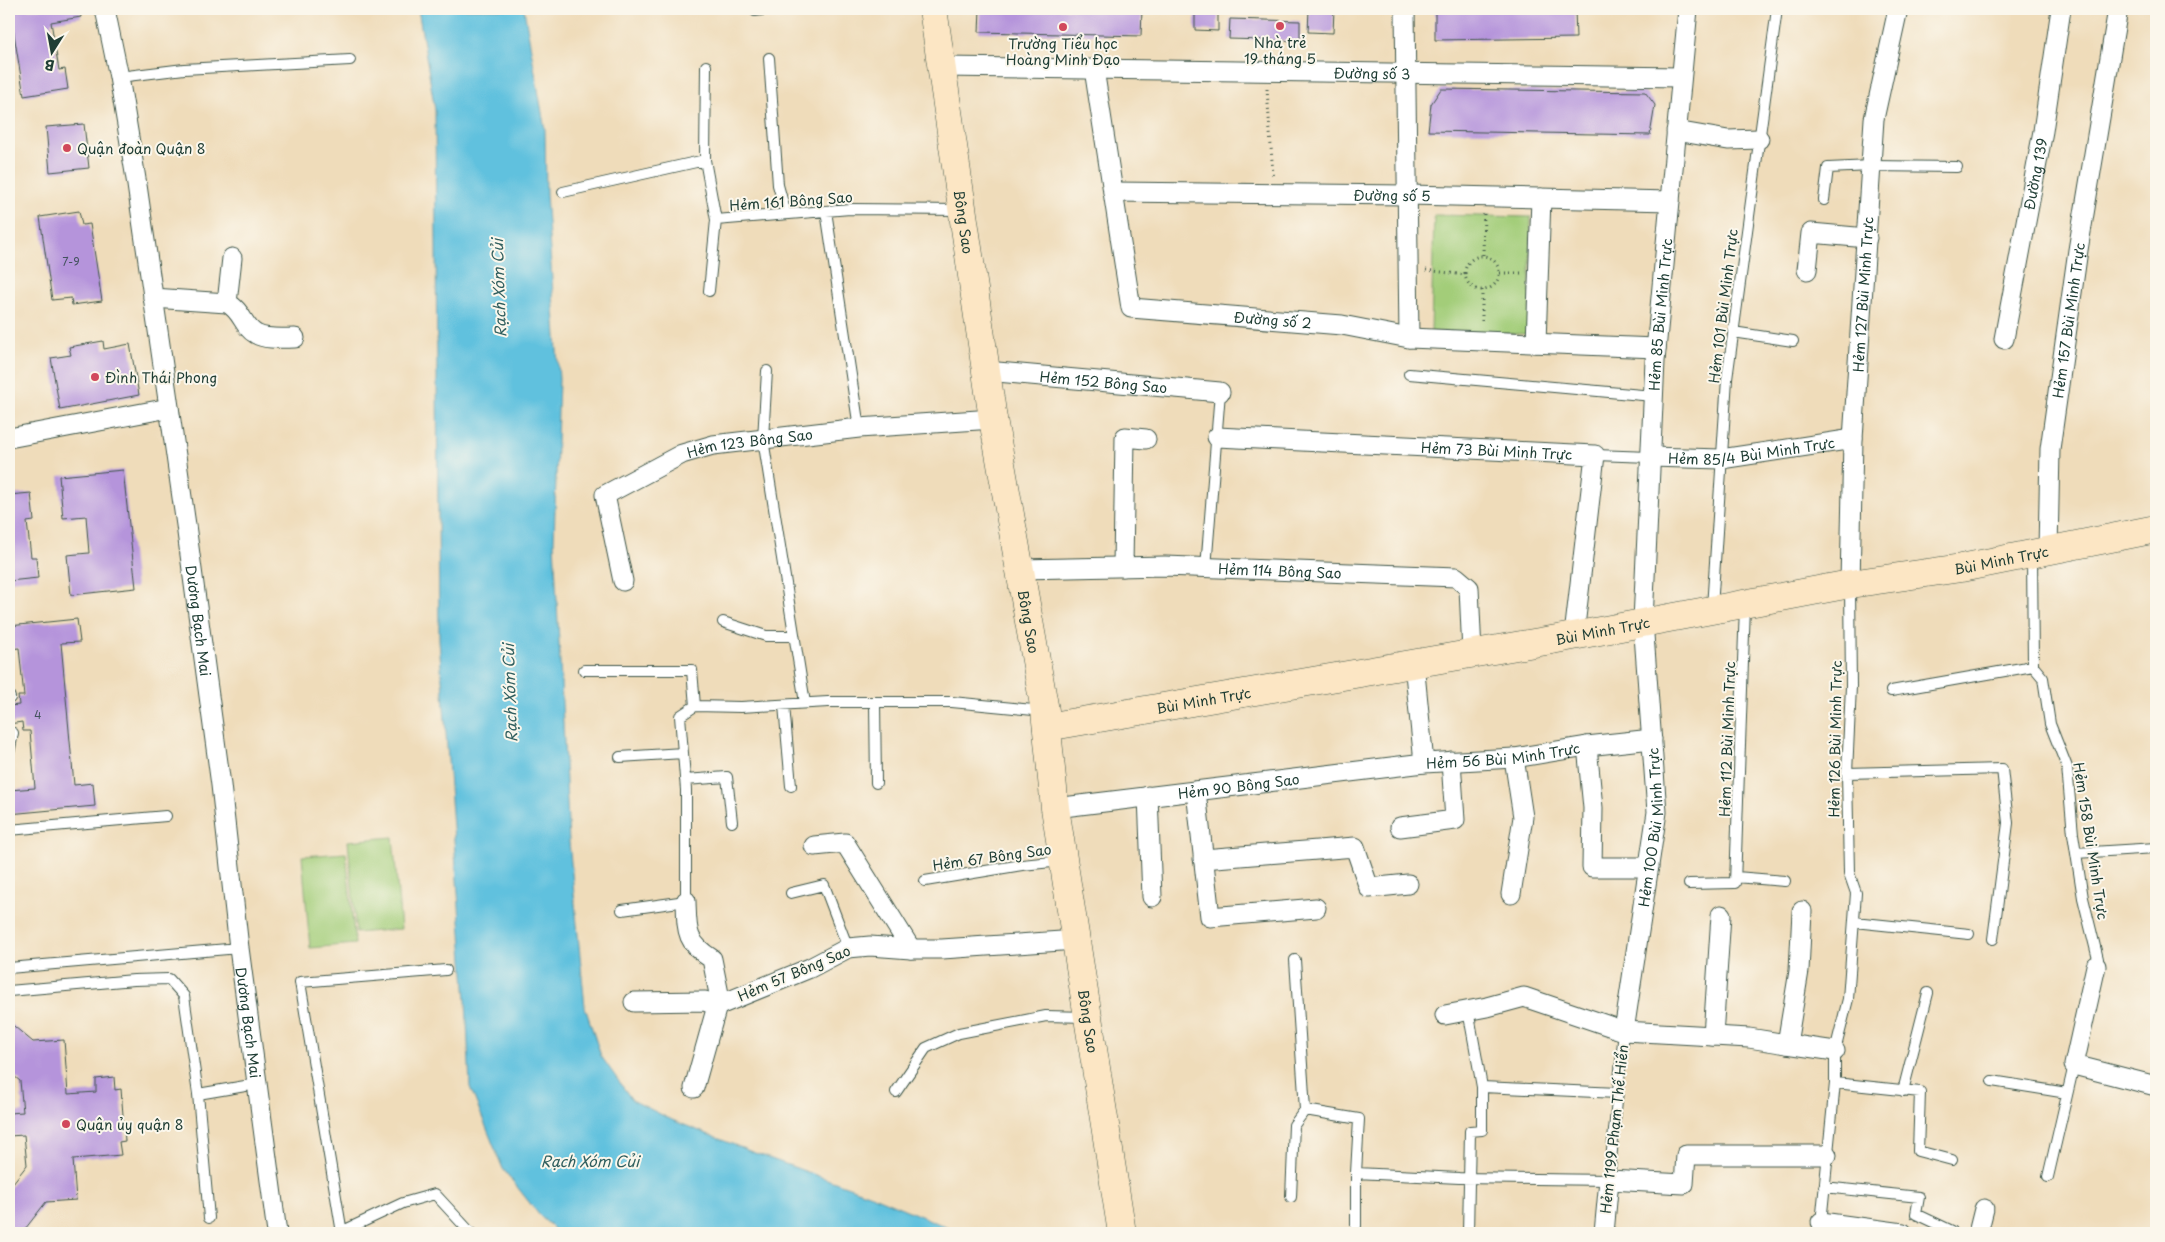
<svg xmlns="http://www.w3.org/2000/svg" width="2165" height="1242" font-family="'Playpen Sans',sans-serif">
<style>
.green{fill:#a3cd79;stroke:#618556}
.water{fill:#60c1de;stroke:#407f89}
.building{fill:#b594db}
.lines{fill:none;stroke-linecap:round;stroke-linejoin:round}
.lane-casing{stroke:#3e5548;stroke-width:12}
.street-casing{stroke:#3e5548;stroke-width:21}
.secondary-casing{stroke:#3e5548;stroke-width:29}
.path{stroke:#3e5548;stroke-width:3;stroke-dasharray:1 4;stroke-linecap:butt}
.lane{stroke:#fff;stroke-width:10}
.street{stroke:#fff;stroke-width:19}
.secondary{stroke:#fce6c4;stroke-width:28}
.poi-dot{fill:#d1495b;stroke:#fbf7ec;stroke-width:2}
.labels{text-anchor:middle;dominant-baseline:central;stroke-width:4;stroke-linejoin:round;paint-order:stroke}
.number-label{font-size:11px;fill:#44535e}
.poi-label{font-size:14px;fill:#1f3d34;stroke:#fbf7ec;text-anchor:start}
.street-label{font-size:14px;fill:#1f3d34;stroke:#fbf7ec}
.water-label{font-size:15px;font-style:italic;fill:#2f5e5e;stroke:#fbf7ec}
</style>
<rect width="100%" height="100%" fill="#fbf7ec"/>
<filter id="ink" filterUnits="userSpaceOnUse"><feTurbulence type="fractalNoise" baseFrequency=".02" numOctaves="2"/><feDisplacementMap in="SourceGraphic" scale="10" xChannelSelector="R" yChannelSelector="G"/><feConvolveMatrix kernelMatrix="1 2 1 2 8 2 1 2 1" color-interpolation-filters="sRGB"/></filter>
<filter id="wash" filterUnits="userSpaceOnUse"><feTurbulence type="fractalNoise" baseFrequency=".0096" numOctaves="4" result="noise"/><feDisplacementMap in="SourceGraphic" scale="20" xChannelSelector="R" yChannelSelector="G"/><feGaussianBlur stdDeviation="1.12" result="paint"/><feColorMatrix in="noise" values="0 0 0 0 0 0 0 0 0 0 0 0 0 0 0 0 0 1.4 0 .05"/><feComposite in="paint" operator="in"/></filter>
<g filter="url(#wash)">
<rect width="100%" height="100%" fill="#efdcba"/>
<path class="green" d="M 1434,215 L 1531,217 L 1529,334 L 1431,332 Z
M 393,837 L 401,929 L 356,933 L 348,841 Z
M 346,853 L 355,944 L 310,948 L 302,856 Z"/>
<path class="water" d="M 418,9 L 524,9 L 545,130 L 546,194 L 559,379 L 554,542 L 569,842 L 585,1007 L 601,1056 L 632,1100 L 672,1120 L 752,1152 L 871,1195 L 961,1233 L 559,1233 L 540,1216 L 503,1169 L 470,1087 L 466,1000 L 439,640 L 435,110 Z"/>
<g id="blocks">
<path class="building" d="M 10,9 L 80,9 L 81,17 L 51,22 L 59,70 L 65,69 L 68,89 L 24,96 Z
M 980,9 L 1142,9 L 1141,36 L 979,32 Z
M 1195,9 L 1218,9 L 1218,31 L 1195,30 Z
M 1309,9 L 1334,9 L 1333,33 L 1308,32 Z
M 1435,9 L 1575,9 L 1576,38 L 1435,40 Z
M 1230,19 L 1300,21 L 1300,41 L 1229,39 Z
M 1441,89 L 1645,92 L 1655,105 L 1650,135 L 1428,131 L 1431,104 Z
M 84,124 L 89,168 L 50,172 L 46,127 Z
M 79,211 L 82,225 L 90,224 L 102,301 L 72,305 L 71,298 L 52,300 L 40,217 Z
M 103,341 L 104,349 L 130,344 L 139,395 L 60,410 L 51,358 L 71,355 L 69,347 Z
M 123,470 L 136,588 L 71,595 L 67,555 L 89,553 L 86,516 L 63,518 L 59,476 Z
M 31,493 L 34,521 L 27,522 L 31,557 L 36,557 L 38,578 L 9,581 L 9,495 Z
M 77,619 L 80,642 L 61,643 L 74,785 L 93,783 L 95,806 L 9,814 L 9,790 L 35,788 L 30,731 L 23,731 L 22,722 L 9,724 L 9,706 L 19,705 L 18,696 L 24,696 L 19,648 L 9,649 L 9,626 Z
M 9,1022 L 33,1042 L 64,1040 L 68,1094 L 96,1092 L 96,1079 L 114,1077 L 115,1090 L 121,1089 L 125,1141 L 119,1142 L 121,1155 L 73,1159 L 76,1200 L 46,1202 L 22,1233 L 19,1233 L 9,1225 L 9,1188 L 27,1165 L 24,1135 L 9,1136 L 9,1113 L 23,1112 L 20,1081 L 9,1072 Z"/>
</g>
</g>
<g filter="url(#ink)">
<use href="#blocks" fill-opacity="0" stroke="#3e5548" stroke-width="1"/>
<g class="lines">
<defs>
<path id="lane" d="M 755,11 L 770,9
M 769,58 L 778,185 L 786,214
M 706,66 L 705,160 L 716,220 L 850,209 L 962,210
M 119,77 L 184,69 L 350,60
M 563,192 L 705,160
M 1824,200 L 1828,168 L 1871,166 L 1957,167
M 826,211 L 859,428
M 709,291 L 716,220
M 1733,332 L 1793,341
M 767,371 L 763,439 L 805,703
M 1409,374 L 1653,396
M 1595,455 L 1650,457
M 2032,555 L 2033,666 L 2043,678 L 2050,724 L 2067,767 L 2073,834 L 2083,898 L 2098,959
M 1206,568 L 1220,392
M 1712,608 L 1727,379 L 1777,9
M 723,622 L 766,636 L 794,636
M 584,670 L 692,670 L 695,706 L 741,707 L 828,702 L 952,702 L 1044,711
M 1891,691 L 2033,666
M 9,695 L 10,698
M 875,702 L 876,783
M 784,705 L 791,786
M 9,753 L 13,733
M 620,757 L 683,753
M 1847,773 L 2002,769 L 2008,823 L 1993,939
M 685,780 L 727,777 L 732,822
M 9,830 L 166,816
M 2076,853 L 2156,848
M 1736,877 L 1785,881
M 925,881 L 1022,865 L 1062,861
M 1689,884 L 1735,883 L 1745,606
M 791,893 L 824,885 L 848,948
M 622,910 L 686,901 L 686,790 L 680,716 L 695,706
M 1854,922 L 1969,934
M 1295,960 L 1305,1110 L 1359,1119 L 1356,1173 L 1459,1178 L 1609,1180 L 1624,1031
M 9,968 L 239,948
M 9,991 L 134,980 L 169,979 L 184,996 L 198,1094 L 209,1218
M 1468,1010 L 1482,1087 L 1482,1130 L 1470,1131 L 1468,1233
M 1992,1081 L 2067,1093
M 1835,1083 L 1920,1092 L 1918,1151 L 1952,1160
M 1482,1087 L 1618,1093
M 1903,1091 L 1928,993
M 896,1092 L 926,1048 L 959,1033 L 1046,1016 L 1087,1017
M 198,1094 L 257,1084
M 2048,1177 L 2074,1065
M 1824,1187 L 1919,1197 L 1916,1214 L 1952,1231
M 1291,1197 L 1294,1125 L 1305,1110
M 1356,1226 L 1356,1173
M 343,1231 L 403,1203 L 435,1194 L 471,1233
M 342,1233 L 300,982 L 446,970
M 1820,1233 L 1835,1083 L 1835,1051 L 1848,999 L 1856,893 L 1849,873 L 1847,773 L 1851,686 L 1850,585"/>
<g id="street">
<path id="s1" d="M 105,9 L 119,77 L 137,185 L 186,525 L 221,785 L 239,948 L 277,1233"/>
<path d="M 1405,9 L 1409,338"/>
<path id="s2" d="M 942,67 L 1681,77"/>
<path id="s3" d="M 1094,69 L 1131,308 L 1342,325 L 1409,338 L 1656,348"/>
<path d="M 1676,131 L 1728,140 L 1759,139"/>
<path id="s4" d="M 1113,192 L 1408,195 L 1670,201"/>
<path d="M 1807,270 L 1811,233 L 1867,238"/>
<path d="M 153,298 L 227,303 C 242,310 243,327 256,334 C 266,340 284,338 295,338"/>
<path d="M 227,303 L 232,258"/>
<path id="s5" d="M 2004,339 L 2043,131 L 2061,9"/>
<path d="M 1536,343 L 1541,198"/>
<path id="s6" d="M 986,371 L 1220,392"/>
<path id="s7" d="M 1217,437 L 1595,455 L 1574,635"/>
<path d="M 9,438 L 169,408"/>
<path id="s8" d="M 1650,457 L 1721,459 L 1853,439"/>
<path id="s9" d="M 2048,551 L 2050,449 L 2078,250 L 2118,9"/>
<path d="M 1123,567 L 1125,437 L 1146,439"/>
<path id="s10" d="M 1021,569 L 1165,566 L 1456,577 L 1469,588 L 1472,653"/>
<path id="s11" d="M 623,581 L 605,495 L 682,454 L 713,445 L 859,428 L 993,419"/>
<path id="s12" d="M 1850,584 L 1853,439 L 1874,119 L 1898,9"/>
<path id="s13" d="M 1414,663 L 1424,763 L 1514,758 L 1587,746 L 1652,739"/>
<path d="M 1587,746 L 1593,808 L 1592,867 L 1649,867"/>
<path d="M 1196,791 L 1210,917 L 1316,908"/>
<path d="M 1148,796 L 1152,897"/>
<path id="s14" d="M 1055,808 L 1424,763"/>
<path d="M 1400,827 L 1455,820 L 1451,761"/>
<path d="M 814,846 L 845,843 L 911,949"/>
<path d="M 1203,859 L 1355,847 L 1369,888 L 1408,884"/>
<path d="M 1511,894 L 1523,817 L 1514,758"/>
<path d="M 686,901 C 687,930 685,942 712,959 L 721,1004"/>
<path d="M 1802,911 L 1799,971 L 1787,1044 L 1835,1051"/>
<path d="M 2096,966 L 2074,1065 L 2156,1086"/>
<path d="M 634,1002 L 705,1001 L 717,1006 L 810,968 L 848,948 L 870,946 L 911,949 L 942,949 L 1076,940"/>
<path d="M 1445,1015 L 1487,1007 L 1524,997 L 1624,1031 L 1749,1038 L 1787,1044"/>
<path id="s15" d="M 1624,1031 L 1657,812 L 1643,621 L 1655,361 L 1688,9"/>
<path d="M 1713,1036 L 1721,915"/>
<path d="M 694,1088 L 717,1006"/>
<path d="M 1821,1222 L 1903,1233"/>
<path d="M 1604,1233 L 1609,1180 L 1684,1184 L 1686,1155 L 1827,1155"/>
<path d="M 1978,1233 L 1984,1209"/>
</g>
<g id="secondary">
<path id="s16" d="M 933,9 L 993,419 L 1045,711 L 1055,808 L 1122,1233"/>
<path id="s17" d="M 1047,727 L 1557,639 L 1850,584 L 1961,568 L 2156,529"/>
</g>
</defs>
<use href="#lane" class="lane-casing"/>
<use href="#street" class="street-casing"/>
<use href="#secondary" class="secondary-casing"/>
<path class="path" d="M 1267,89 L 1273,175
M 1483,255 L 1484,213
M1465 273a17 17 0 1 1 34 0a17 17 0 1 1-34 0Z
M 1426,270 L 1465,275
M 1500,273 L 1522,273
M 1482,290 L 1482,325"/>
<use href="#lane" class="lane"/>
<use href="#street" class="street"/>
<use href="#secondary" class="secondary"/>
</g>
</g>
<g class="poi-dot">
<circle cx="1280" cy="26" r="5"/>
<circle cx="1063" cy="27" r="5"/>
<circle cx="67" cy="148" r="5"/>
<circle cx="95" cy="377" r="5"/>
<circle cx="66" cy="1124" r="5"/>
</g>
<g class="labels">
<g class="number-label">
<text x="71" y="261">7-9</text>
<text x="38" y="714">4</text>
</g>
<g class="poi-label">
<text x="1280" y="42" text-anchor="middle">Nhà trẻ<tspan x="1280" dy="16">19 tháng 5</tspan></text>
<text x="1063" y="43" text-anchor="middle">Trường Tiểu học<tspan x="1063" dy="16">Hoàng Minh Đạo</tspan></text>
<text x="77" y="148">Quận đoàn Quận 8</text>
<text x="105" y="377">Đình Thái Phong</text>
<text x="76" y="1124">Quận ủy quận 8</text>
</g>
<g class="street-label">
<text stroke="none"><textPath href="#s2" startOffset="430">Đường số 3</textPath></text>
<text stroke="none"><textPath href="#s5" startOffset="168">Đường 139</textPath></text>
<text stroke="none"><textPath href="#s4" startOffset="279">Đường số 5</textPath></text>
<text transform="translate(791 201) rotate(-4)">Hẻm 161 Bông Sao</text>
<text stroke="none"><textPath href="#s16" startOffset="215">Bông Sao</textPath></text>
<text stroke="none"><textPath href="#s12" startOffset="290">Hẻm 127 Bùi Minh Trực</textPath></text>
<text transform="translate(1723 306) rotate(-83)">Hẻm 101 Bùi Minh Trực</text>
<text stroke="none"><textPath href="#s15" startOffset="720">Hẻm 85 Bùi Minh Trực</textPath></text>
<text stroke="none"><textPath href="#s3" startOffset="384">Đường số 2</textPath></text>
<text stroke="none"><textPath href="#s9" startOffset="232">Hẻm 157 Bùi Minh Trực</textPath></text>
<text stroke="none"><textPath href="#s6" startOffset="118">Hẻm 152 Bông Sao</textPath></text>
<text stroke="none"><textPath href="#s11" startOffset="244">Hẻm 123 Bông Sao</textPath></text>
<text stroke="none"><textPath href="#s8" startOffset="102">Hẻm 85/4 Bùi Minh Trực</textPath></text>
<text stroke="none"><textPath href="#s7" startOffset="280">Hẻm 73 Bùi Minh Trực</textPath></text>
<text stroke="none"><textPath href="#s17" startOffset="969">Bùi Minh Trực</textPath></text>
<text stroke="none"><textPath href="#s10" startOffset="259">Hẻm 114 Bông Sao</textPath></text>
<text stroke="none"><textPath href="#s1" startOffset="619">Dương Bạch Mai</textPath></text>
<text stroke="none"><textPath href="#s16" startOffset="620">Bông Sao</textPath></text>
<text stroke="none"><textPath href="#s17" startOffset="564">Bùi Minh Trực</textPath></text>
<text stroke="none"><textPath href="#s17" startOffset="159">Bùi Minh Trực</textPath></text>
<text transform="translate(1727 739) rotate(-88)">Hẻm 112 Bùi Minh Trực</text>
<text transform="translate(1835 739) rotate(-89)">Hẻm 126 Bùi Minh Trực</text>
<text stroke="none"><textPath href="#s13" startOffset="180">Hẻm 56 Bùi Minh Trực</textPath></text>
<text stroke="none"><textPath href="#s14" startOffset="185">Hẻm 90 Bông Sao</textPath></text>
<text stroke="none"><textPath href="#s15" startOffset="206">Hẻm 100 Bùi Minh Trực</textPath></text>
<text transform="translate(2091 841) rotate(81)">Hẻm 158 Bùi Minh Trực</text>
<text transform="translate(992 857) rotate(-8)">Hẻm 67 Bông Sao</text>
<text transform="translate(794 973) rotate(-23)">Hẻm 57 Bông Sao</text>
<text stroke="none"><textPath href="#s16" startOffset="1024">Bông Sao</textPath></text>
<text stroke="none"><textPath href="#s1" startOffset="1024">Dương Bạch Mai</textPath></text>
<text transform="translate(1614 1129) rotate(-84)">Hẻm 1199 Phạm Thế Hiển</text>
</g>
<g class="water-label">
<text transform="translate(498 288) rotate(-92)">Rạch Xóm Củi</text>
<text transform="translate(509 693) rotate(-92)">Rạch Xóm Củi</text>
<text x="590" y="1160">Rạch Xóm Củi</text>
</g>
</g>
<rect width="2165" height="1242" fill="none" stroke="#fbf7ec" stroke-width="30"/>
<g transform="translate(52 52) rotate(191)" stroke="#fbf7ec" stroke-width="4" paint-order="stroke">
<path d="M0-4L9 19L0 12L-9 19Z" fill="#1f3d34"/>
<text y="-8" font-size="14" font-weight="bold" text-anchor="middle" fill="#1f3d34">B</text>
</g>
</svg>
